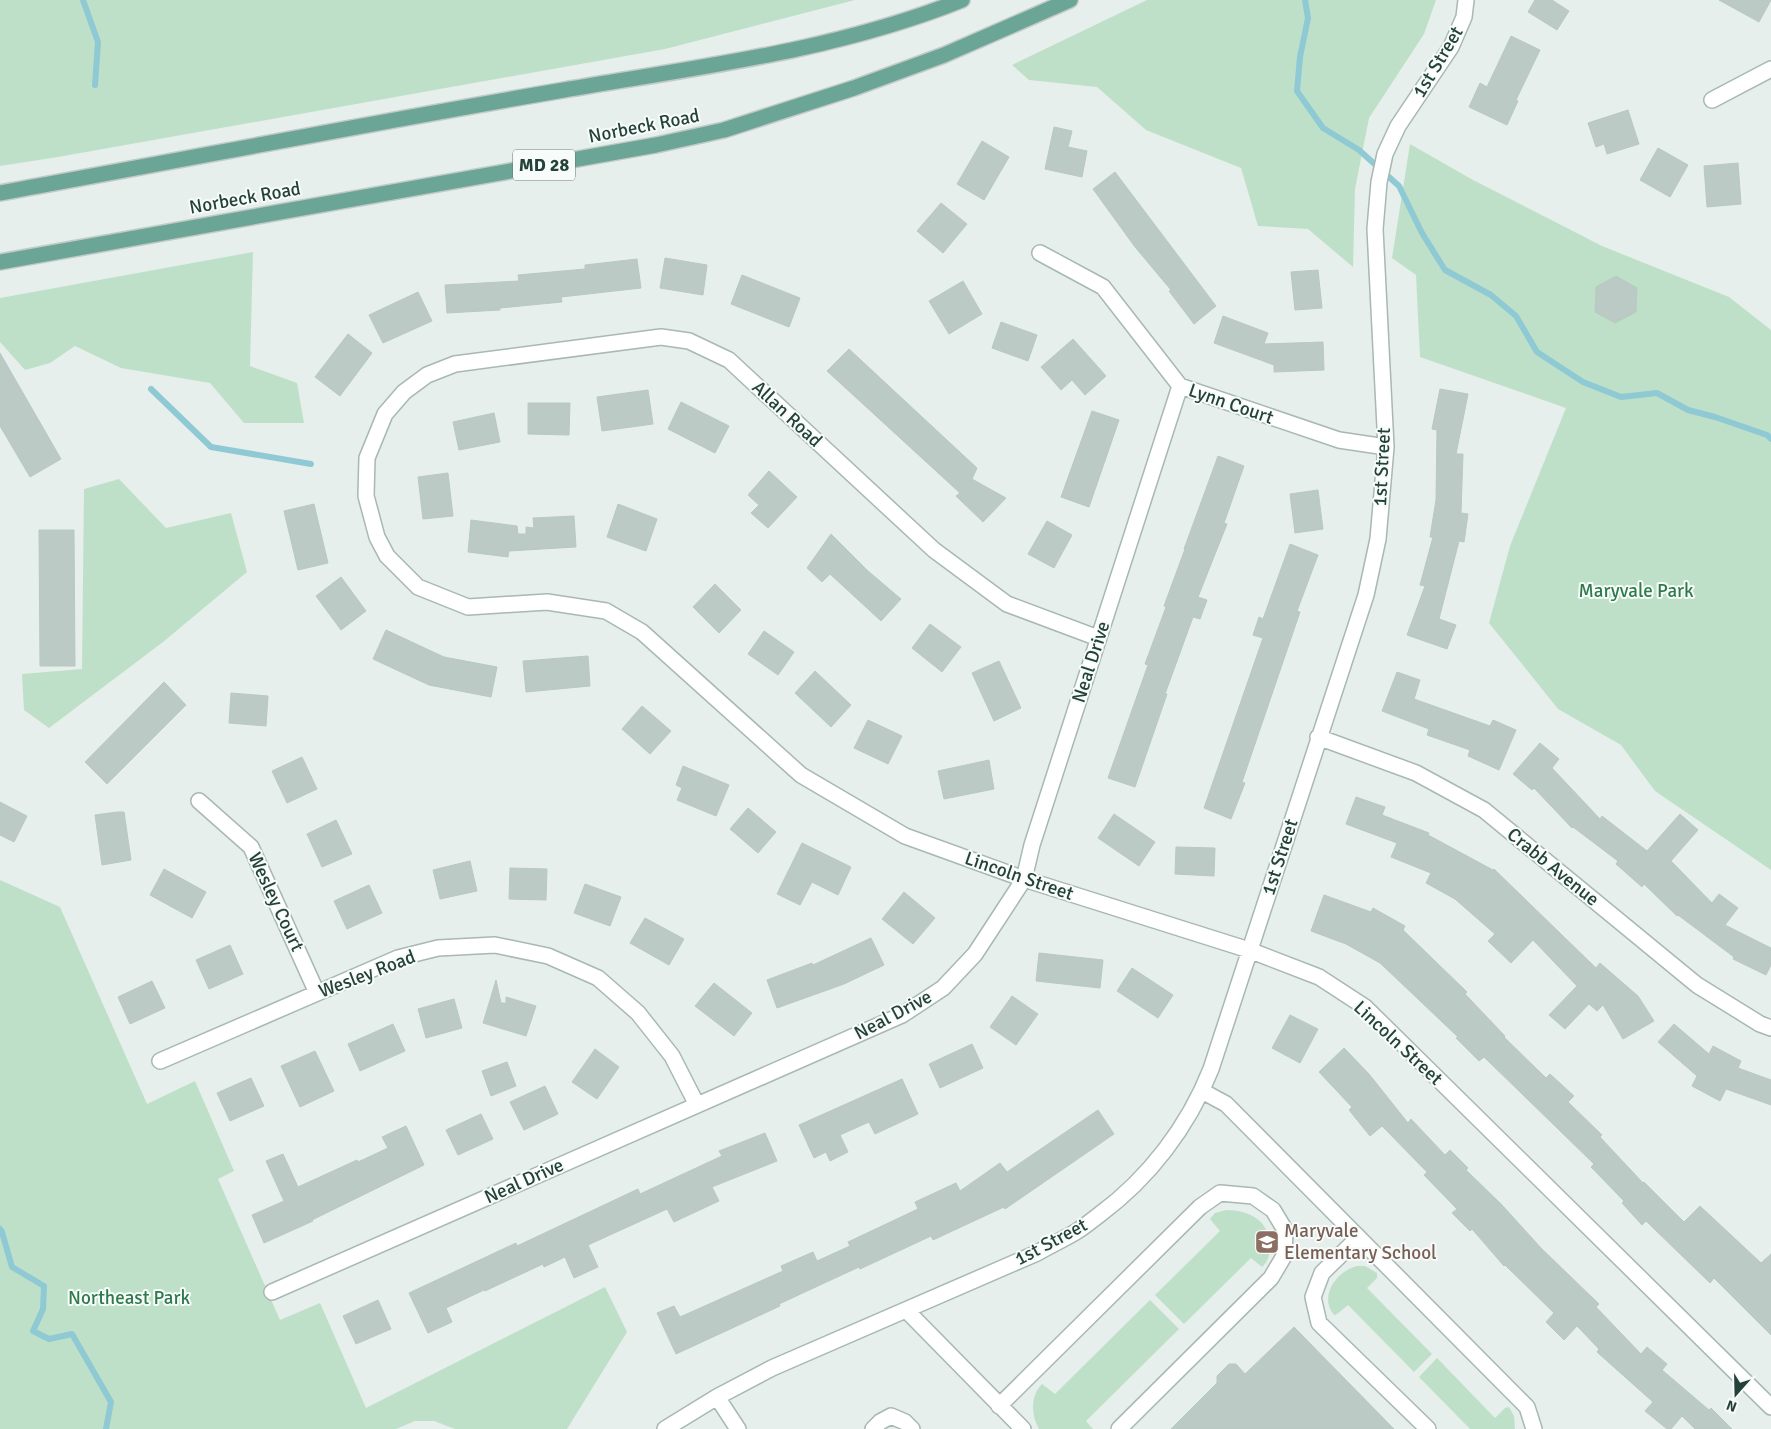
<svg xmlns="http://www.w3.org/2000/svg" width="1771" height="1429" font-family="Signika,sans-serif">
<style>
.green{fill:#bfe0c8}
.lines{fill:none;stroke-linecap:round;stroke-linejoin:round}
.stream{stroke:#8ec9d4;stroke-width:6}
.building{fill:#bbcac4;stroke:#b8c9c2}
.minor-casing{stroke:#a8b8b2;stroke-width:18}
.major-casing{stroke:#c2cac8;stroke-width:18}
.minor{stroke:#fff;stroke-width:15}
.major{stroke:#6aa596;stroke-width:15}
.labels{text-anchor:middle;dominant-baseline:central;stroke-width:4;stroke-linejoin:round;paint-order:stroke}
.shield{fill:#f7fbf9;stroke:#637a73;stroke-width:1}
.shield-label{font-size:18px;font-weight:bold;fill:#24423a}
.street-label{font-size:19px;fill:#24423a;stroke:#f7fbf9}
.park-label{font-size:19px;fill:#2d7a4b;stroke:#f7fbf9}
.education-label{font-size:19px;fill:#785e54;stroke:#f7fbf9;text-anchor:start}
</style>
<rect width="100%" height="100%" fill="#e6efeb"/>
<path class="green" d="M 0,0 L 855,0 L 665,49 L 58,157 L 0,166 Z
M 1147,0 L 1436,0 L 1424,34 L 1369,118 L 1355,189 L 1353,267 L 1308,229 L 1258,226 L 1241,168 L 1146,130 L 1097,87 L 1029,80 L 1012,65 Z
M 1410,144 L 1473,180 L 1602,246 L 1729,297 L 1771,330 L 1771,870 L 1655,791 L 1621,745 L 1558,709 L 1489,623 L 1510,546 L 1566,408 L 1420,357 L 1416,275 L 1392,258 Z
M 253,252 L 250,366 L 297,383 L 304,423 L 244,423 L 210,383 L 121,368 L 75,346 L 50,363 L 25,370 L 0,342 L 0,298 Z
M 119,479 L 166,528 L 231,513 L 247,572 L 163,642 L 49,728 L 24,710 L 22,674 L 82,669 L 84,489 Z
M 0,880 L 60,907 L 147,1104 L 195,1081 L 234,1171 L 218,1179 L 280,1320 L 320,1303 L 366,1408 L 605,1287 L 627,1332 L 567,1429 L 455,1429 L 434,1421 L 415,1421 L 396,1429 L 0,1429 Z
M 1226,1210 C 1251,1210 1271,1222 1270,1249 C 1269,1256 1268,1262 1262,1267 L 1251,1258 L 1184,1324 L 1155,1295 L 1220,1231 L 1210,1219 L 1215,1213 Z
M 1357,1266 L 1365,1266 L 1377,1273 L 1377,1278 L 1367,1288 L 1432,1354 L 1414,1372 L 1348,1305 L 1337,1314 L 1334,1315 C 1318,1296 1337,1271 1357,1266 Z
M 1150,1300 L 1179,1329 L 1086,1421 L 1093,1429 L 1039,1429 C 1031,1415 1030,1396 1042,1384 L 1055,1394 Z
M 1437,1358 L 1495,1418 L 1505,1408 L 1509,1407 L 1514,1416 L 1515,1429 L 1470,1429 L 1419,1377 Z"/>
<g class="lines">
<path class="stream" d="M 83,0 L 98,42 L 95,85
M 1305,0 L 1308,18 L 1300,57 L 1297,91 L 1323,128 L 1359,150 L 1399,186 L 1422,233 L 1445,270 L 1491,295 L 1516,316 L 1537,352 L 1583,382 L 1621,397 L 1657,393 L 1688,410 L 1715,417 L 1767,435 L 1771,439
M 151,389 L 211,447 L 311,464
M 0,1229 L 2,1232 L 12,1267 L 44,1286 L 43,1309 L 33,1331 L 49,1339 L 72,1334 L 111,1402 L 106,1429"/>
</g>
<path class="building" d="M 1535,0 L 1552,0 L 1569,11 L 1557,30 L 1528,12 Z
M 1719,0 L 1771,0 L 1759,22 Z
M 1511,36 L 1540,50 L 1516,100 L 1518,101 L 1507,125 L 1469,107 L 1480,83 L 1487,87 Z
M 1628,110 L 1639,144 L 1607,154 L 1604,144 L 1596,147 L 1588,123 Z
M 1054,127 L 1072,131 L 1068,147 L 1087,151 L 1082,177 L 1045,169 Z
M 982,141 L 1009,157 L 984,200 L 957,184 Z
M 1658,148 L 1688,165 L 1670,197 L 1640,180 Z
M 1738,163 L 1741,204 L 1707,207 L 1704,166 Z
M 1115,172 L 1216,306 L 1194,324 L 1169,291 L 1171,290 L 1135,247 L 1093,189 Z
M 941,203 L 967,224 L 943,253 L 917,231 Z
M 665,258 L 707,265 L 703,295 L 660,288 Z
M 637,259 L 641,288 L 561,297 L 562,302 L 500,308 L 500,310 L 447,313 L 445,285 L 519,281 L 518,275 L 585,269 L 585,265 Z
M 1318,270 L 1322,308 L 1295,310 L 1291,272 Z
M 742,275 L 800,298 L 789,327 L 731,304 Z
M 1616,276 L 1637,288 L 1636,312 L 1615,323 L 1595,312 L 1596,287 Z
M 963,281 L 982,314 L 949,334 L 929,301 Z
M 418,292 L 432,321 L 383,343 L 369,315 Z
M 1223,316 L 1268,333 L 1264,344 L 1323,342 L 1324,370 L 1274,372 L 1274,365 L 1214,343 Z
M 1001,322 L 1037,335 L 1028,361 L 992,348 Z
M 348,334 L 372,353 L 340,396 L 315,377 Z
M 1073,339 L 1106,376 L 1085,395 L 1072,380 L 1061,390 L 1041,367 Z
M 849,349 L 977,468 L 972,479 L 1006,498 L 983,522 L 956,496 L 960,493 L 827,371 Z
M 0,353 L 61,459 L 30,477 L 0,426 Z
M 1440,389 L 1468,394 L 1456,454 L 1463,454 L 1461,513 L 1468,514 L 1464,542 L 1459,541 L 1439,619 L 1456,625 L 1447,649 L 1407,635 L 1425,586 L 1420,585 L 1433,537 L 1430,537 L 1436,500 L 1437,430 L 1432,429 Z
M 648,390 L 653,424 L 602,431 L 597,397 Z
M 681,402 L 729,426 L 715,453 L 668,429 Z
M 528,403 L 570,403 L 569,435 L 528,434 Z
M 1092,411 L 1119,420 L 1089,507 L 1061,497 Z
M 494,413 L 500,442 L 459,450 L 453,422 Z
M 1218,456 L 1244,466 L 1224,523 L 1227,524 L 1198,597 L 1207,600 L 1200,619 L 1193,617 L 1165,694 L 1167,694 L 1135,787 L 1108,778 L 1148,665 L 1145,664 L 1166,607 L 1164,606 L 1185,549 L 1184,549 Z
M 769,471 L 797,497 L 768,528 L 751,513 L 759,505 L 748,495 Z
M 448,473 L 453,516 L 423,519 L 418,477 Z
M 1318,490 L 1323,529 L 1295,533 L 1290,494 Z
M 314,504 L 328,563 L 298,570 L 284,511 Z
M 618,504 L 657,519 L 646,551 L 607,537 Z
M 574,516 L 576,547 L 509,551 L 508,557 L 468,552 L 471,520 L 517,526 L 518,534 L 526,534 L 526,527 L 534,528 L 533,518 Z
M 1047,521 L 1072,535 L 1054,568 L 1028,554 Z
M 39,530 L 74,530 L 75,666 L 40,666 Z
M 831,534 L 868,571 L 901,599 L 881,621 L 830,574 L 822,582 L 807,568 Z
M 1290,544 L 1318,555 L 1297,611 L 1300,612 L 1242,782 L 1245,783 L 1231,819 L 1204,808 L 1263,638 L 1253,635 L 1259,617 L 1263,619 Z
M 341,577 L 366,611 L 341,630 L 316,596 Z
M 715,584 L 741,610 L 719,633 L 693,607 Z
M 930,624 L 961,647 L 942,672 L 912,648 Z
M 386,630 L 444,657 L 497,667 L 491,697 L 429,685 L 373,659 Z
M 764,631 L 794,652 L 778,675 L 748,654 Z
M 588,656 L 590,686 L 526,692 L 523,661 Z
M 999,661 L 1021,708 L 994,721 L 972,673 Z
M 815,671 L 851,705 L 831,727 L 795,693 Z
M 1397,672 L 1420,680 L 1414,699 L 1490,726 L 1493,720 L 1516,730 L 1499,770 L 1468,756 L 1470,750 L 1427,735 L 1429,729 L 1382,711 Z
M 164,682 L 186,705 L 107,784 L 85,762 Z
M 231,693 L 268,696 L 266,726 L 229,723 Z
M 642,706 L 671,731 L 650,754 L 622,729 Z
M 868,720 L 902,736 L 888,764 L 854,748 Z
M 1540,743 L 1559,759 L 1552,768 L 1600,819 L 1602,816 L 1647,851 L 1680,814 L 1698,830 L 1671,861 L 1712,903 L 1719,894 L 1738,908 L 1725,925 L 1771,948 L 1771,965 L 1766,975 L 1733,959 L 1734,957 L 1678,915 L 1677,916 L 1644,884 L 1642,887 L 1616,864 L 1618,861 L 1573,827 L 1572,828 L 1534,788 L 1532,790 L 1513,774 Z
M 302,757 L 317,789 L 287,803 L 272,771 Z
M 989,760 L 994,789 L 944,799 L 938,771 Z
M 683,766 L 729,785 L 716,816 L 677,800 L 682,788 L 676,785 Z
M 1356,797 L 1385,807 L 1382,815 L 1429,833 L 1428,835 L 1493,870 L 1494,869 L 1596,968 L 1600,963 L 1638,996 L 1654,1021 L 1623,1039 L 1603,1005 L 1597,1011 L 1589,1004 L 1565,1029 L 1549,1015 L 1577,986 L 1533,940 L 1511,963 L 1488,941 L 1495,934 L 1455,899 L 1426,883 L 1431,873 L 1391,857 L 1397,843 L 1346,824 Z
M 0,802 L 27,816 L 14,842 L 0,835 Z
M 748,808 L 776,832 L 758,853 L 730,829 Z
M 117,812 L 124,812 L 131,860 L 102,865 L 95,815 Z
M 1114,814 L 1155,842 L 1139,866 L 1098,838 Z
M 336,820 L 352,854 L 322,867 L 307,834 Z
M 802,843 L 851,867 L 838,895 L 812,882 L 800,905 L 777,894 Z
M 1176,847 L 1215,848 L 1214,876 L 1175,874 Z
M 470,861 L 477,891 L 440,899 L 433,870 Z
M 510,868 L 547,869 L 546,900 L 509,899 Z
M 164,869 L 206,892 L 192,918 L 150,895 Z
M 585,884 L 621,897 L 610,926 L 574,913 Z
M 369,885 L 382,913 L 347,929 L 334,901 Z
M 904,892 L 935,918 L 913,944 L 882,919 Z
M 1324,895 L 1371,912 L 1373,908 L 1405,926 L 1403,930 L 1467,992 L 1465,994 L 1505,1036 L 1504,1037 L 1546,1078 L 1550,1074 L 1574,1096 L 1568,1102 L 1602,1135 L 1600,1137 L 1643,1183 L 1644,1182 L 1684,1222 L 1700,1206 L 1761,1263 L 1771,1254 L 1771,1335 L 1714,1278 L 1710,1283 L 1646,1221 L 1642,1225 L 1622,1203 L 1624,1201 L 1591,1167 L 1594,1164 L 1556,1127 L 1484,1057 L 1479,1061 L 1456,1038 L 1458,1037 L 1380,963 L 1346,944 L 1311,931 Z
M 645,918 L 684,939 L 669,965 L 630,943 Z
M 871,938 L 884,965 L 844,984 L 777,1008 L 767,980 L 812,963 L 813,965 Z
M 230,945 L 243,974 L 209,989 L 196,960 Z
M 1039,953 L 1103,960 L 1100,988 L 1036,981 Z
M 1132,968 L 1173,995 L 1158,1018 L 1117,991 Z
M 496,980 L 501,1003 L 506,1003 L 506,997 L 536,1006 L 526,1036 L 483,1023 Z
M 152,981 L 165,1008 L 130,1024 L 118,997 Z
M 714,983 L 752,1013 L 734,1036 L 695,1006 Z
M 1012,996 L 1038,1014 L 1016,1045 L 990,1027 Z
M 454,999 L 462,1028 L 426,1038 L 418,1009 Z
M 1290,1015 L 1318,1029 L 1300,1063 L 1272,1048 Z
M 393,1024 L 405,1051 L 360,1071 L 348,1044 Z
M 1674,1024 L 1709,1054 L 1713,1046 L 1741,1061 L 1738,1068 L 1771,1080 L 1771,1105 L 1726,1089 L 1720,1101 L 1692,1086 L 1697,1076 L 1658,1042 Z
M 972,1044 L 983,1068 L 940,1088 L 929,1064 Z
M 1344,1048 L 1369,1074 L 1408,1123 L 1411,1119 L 1445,1155 L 1450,1150 L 1468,1168 L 1466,1170 L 1502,1205 L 1541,1248 L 1599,1304 L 1596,1307 L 1641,1354 L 1647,1347 L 1667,1364 L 1662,1370 L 1709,1410 L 1711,1408 L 1732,1429 L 1695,1429 L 1682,1416 L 1671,1429 L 1667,1429 L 1645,1411 L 1653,1402 L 1597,1352 L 1599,1349 L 1577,1326 L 1564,1340 L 1546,1322 L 1554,1313 L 1505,1265 L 1504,1266 L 1472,1229 L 1470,1231 L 1452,1213 L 1457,1209 L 1424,1175 L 1427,1172 L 1382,1126 L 1370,1136 L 1349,1110 L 1352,1107 L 1319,1072 Z
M 595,1049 L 619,1067 L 597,1099 L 572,1082 Z
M 315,1051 L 334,1091 L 300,1107 L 281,1066 Z
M 507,1062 L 516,1086 L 491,1096 L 482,1071 Z
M 251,1078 L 264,1106 L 230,1121 L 217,1093 Z
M 902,1079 L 918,1114 L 875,1134 L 869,1122 L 840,1135 L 848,1152 L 830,1161 L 826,1152 L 814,1158 L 799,1125 Z
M 545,1086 L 558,1114 L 524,1130 L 510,1102 Z
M 1098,1110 L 1114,1134 L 1005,1209 L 1004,1207 L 933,1240 L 931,1236 L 860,1269 L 859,1267 L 779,1304 L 780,1306 L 676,1354 L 657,1313 L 674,1306 L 680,1317 L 783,1271 L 781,1266 L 813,1252 L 817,1261 L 850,1246 L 848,1242 L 918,1209 L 915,1202 L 956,1183 L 960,1191 L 1000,1163 L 1007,1172 Z
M 481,1114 L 493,1139 L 458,1155 L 446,1130 Z
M 406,1126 L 424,1165 L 312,1220 L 313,1221 L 264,1243 L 252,1215 L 284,1201 L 266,1161 L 283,1154 L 298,1187 L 357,1160 L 358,1162 L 388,1148 L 382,1137 Z
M 765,1133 L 777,1161 L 712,1187 L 719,1201 L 674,1222 L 667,1209 L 588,1245 L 598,1267 L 574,1278 L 565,1257 L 544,1267 L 543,1264 L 485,1291 L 484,1290 L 446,1308 L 452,1322 L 428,1333 L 409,1293 L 516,1243 L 517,1246 L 638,1189 L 640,1194 L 722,1156 L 719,1151 Z
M 378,1300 L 391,1329 L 356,1344 L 343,1316 Z
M 1294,1327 L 1394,1429 L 1171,1429 L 1217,1383 L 1217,1376 L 1229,1364 L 1236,1364 L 1245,1374 Z"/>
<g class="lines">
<defs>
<path id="minor" d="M 1712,100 L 1771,69
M 1040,253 L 1103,287 L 1180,386 L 1339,440 L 1386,447
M 1098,638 L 1007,604 L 934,550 L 729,360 L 689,341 L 661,337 L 455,364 L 427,375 L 404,392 L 385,414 L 367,458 L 366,496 L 377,537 L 387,556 L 418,587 L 468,607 L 547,602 L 606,611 L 642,632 L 801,775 L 905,836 L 1024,879 L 1249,950 L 1319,977 L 1365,1007 L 1771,1407
M 1318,737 L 1416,773 L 1484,810 L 1697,985 L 1760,1024 L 1771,1028
M 199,801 L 251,847 L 317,993
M 160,1061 L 398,958 L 438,948 L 495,945 L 548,956 L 598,978 L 638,1013 L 672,1056 L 697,1105
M 1202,1091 L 1226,1104 L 1517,1397 L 1527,1407 L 1534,1429
M 1358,1238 L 1322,1273 L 1313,1297 L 1319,1323 L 1428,1429
M 272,1292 L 902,1015 L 943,988 L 975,954 L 1024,879 L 1032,845 L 1180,386
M 906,1310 L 1023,1429
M 717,1397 L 738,1429
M 999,1406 L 1200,1207 L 1220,1193 L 1253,1196 L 1273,1210 L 1285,1230 L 1284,1256 L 1271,1278 L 1119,1429
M 665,1429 L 717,1397 L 772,1368 L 1037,1253 C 1049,1246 1062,1240 1074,1233 C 1083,1228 1091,1221 1099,1215 C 1149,1178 1188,1127 1211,1069 L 1366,595 L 1378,539 L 1386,447 L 1375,229 L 1379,182 L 1385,154 L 1398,126 L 1451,47 L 1464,17 L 1466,0
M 873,1429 L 880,1422 L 891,1416 L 905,1422 L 912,1429"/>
<path id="major" d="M 0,193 C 188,159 375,122 564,90 C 698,67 835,51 962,0
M 0,262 L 656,145 L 724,130 L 854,88 L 944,55 L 1070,0"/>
</defs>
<use href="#minor" class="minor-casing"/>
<use href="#major" class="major-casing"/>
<use href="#minor" class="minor"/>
<use href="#major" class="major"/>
</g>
<defs>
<symbol id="school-square" viewBox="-11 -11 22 22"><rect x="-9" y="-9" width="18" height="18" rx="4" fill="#8d6e63" stroke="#f7fbf9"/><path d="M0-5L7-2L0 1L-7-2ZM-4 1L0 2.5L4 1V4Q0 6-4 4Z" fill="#fff"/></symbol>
</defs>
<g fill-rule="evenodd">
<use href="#school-square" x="1253" y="1228" width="28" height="28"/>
</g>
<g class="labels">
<rect class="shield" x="513" y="149.5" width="62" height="31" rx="4"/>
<g class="shield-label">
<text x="544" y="165">MD 28</text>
</g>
<g class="street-label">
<text transform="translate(1438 62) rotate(-59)">1st Street</text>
<text transform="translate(644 126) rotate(-11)">Norbeck Road</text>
<text transform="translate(245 198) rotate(-10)">Norbeck Road</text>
<text transform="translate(1231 404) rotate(19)">Lynn Court</text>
<text transform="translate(787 414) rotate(43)">Allan Road</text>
<text transform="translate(1382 467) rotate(-87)">1st Street</text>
<text transform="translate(1091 662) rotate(-72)">Neal Drive</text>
<text transform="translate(1280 857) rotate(-72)">1st Street</text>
<text transform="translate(1553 867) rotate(39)">Crabb Avenue</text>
<text transform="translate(1019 876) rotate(19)">Lincoln Street</text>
<text transform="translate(276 902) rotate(65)">Wesley Court</text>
<text transform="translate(367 974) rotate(-21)">Wesley Road</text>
<text transform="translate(893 1015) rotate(-28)">Neal Drive</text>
<text transform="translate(1398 1043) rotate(43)">Lincoln Street</text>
<text transform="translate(524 1181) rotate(-24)">Neal Drive</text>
<text transform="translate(1051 1242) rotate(-28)">1st Street</text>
</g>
<g class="park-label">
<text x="1636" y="591">Maryvale Park</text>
<text x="129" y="1298">Northeast Park</text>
</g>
<g class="education-label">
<text x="1284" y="1231">Maryvale<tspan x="1284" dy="22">Elementary School</tspan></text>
</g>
</g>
<g transform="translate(1736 1394) rotate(200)" stroke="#f7fbf9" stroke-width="4" paint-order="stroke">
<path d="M0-4L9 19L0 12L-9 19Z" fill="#24423a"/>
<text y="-8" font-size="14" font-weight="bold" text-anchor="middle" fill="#24423a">N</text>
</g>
</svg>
